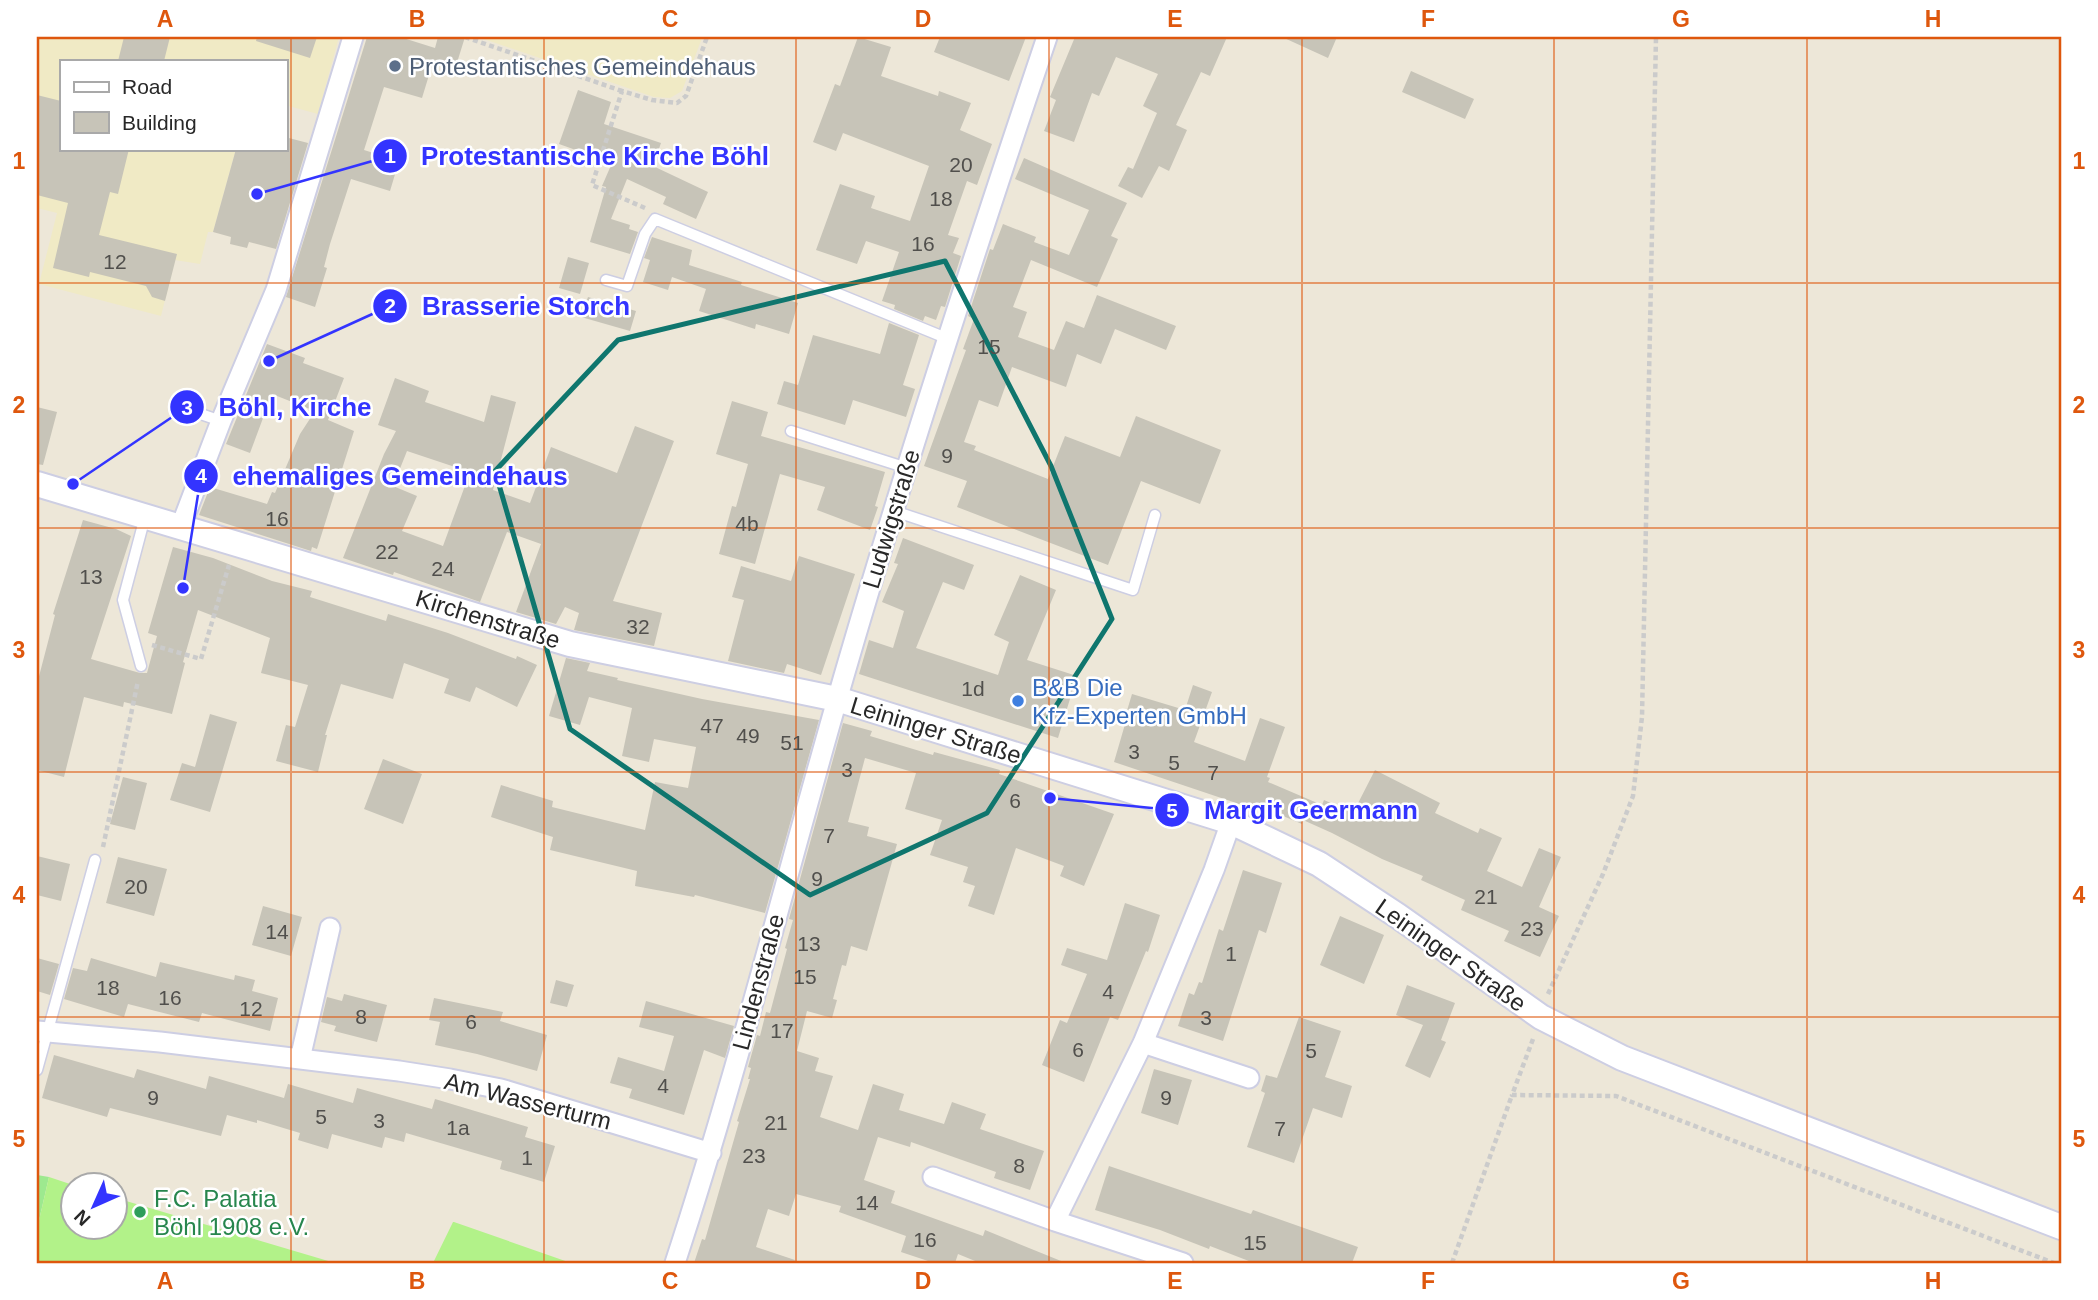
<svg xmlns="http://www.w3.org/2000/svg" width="2098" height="1300" font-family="Helvetica,sans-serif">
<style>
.education{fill:#f0eac5}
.green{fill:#9de98f}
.pitch{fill:#b2f289}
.building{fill:#c7c4b8;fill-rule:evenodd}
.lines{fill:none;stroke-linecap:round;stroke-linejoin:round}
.service-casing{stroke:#cdcee3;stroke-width:13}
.minor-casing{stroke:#cdcee3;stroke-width:23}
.tertiary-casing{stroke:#cdcee3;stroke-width:28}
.path{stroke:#cbcbcb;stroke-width:4.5;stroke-dasharray:5 3.5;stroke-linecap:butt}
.service{stroke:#fff;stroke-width:10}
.minor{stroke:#fff;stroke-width:19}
.tertiary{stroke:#fff;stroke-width:24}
.marked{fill:none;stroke:#0f766e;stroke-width:5;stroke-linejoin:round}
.grid{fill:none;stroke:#de570d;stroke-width:2;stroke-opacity:0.55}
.service-dot{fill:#5c6f8a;stroke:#fff;stroke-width:2.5}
.shop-dot{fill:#3f7fe0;stroke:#fff;stroke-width:2.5}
.leisure-dot{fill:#2e9e5b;stroke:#fff;stroke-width:2.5}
.labels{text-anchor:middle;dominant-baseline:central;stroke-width:5;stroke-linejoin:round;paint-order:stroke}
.number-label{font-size:21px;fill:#504f4c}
.service-label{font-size:24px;fill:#4e5e75;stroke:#fff;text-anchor:start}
.street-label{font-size:24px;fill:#282828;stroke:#fff}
.shop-label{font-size:24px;fill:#366cbe;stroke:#fff;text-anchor:start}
.leisure-label{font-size:24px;fill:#27864d;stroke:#fff;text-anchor:start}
.leader{fill:none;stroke:#3334ff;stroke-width:2.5}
.callout-dot{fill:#3334ff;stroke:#fff;stroke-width:2.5}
.mark-label{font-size:21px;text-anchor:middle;font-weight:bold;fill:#fff}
.callout-label{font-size:26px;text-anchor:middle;font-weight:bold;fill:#3334ff;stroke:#fff;stroke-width:5;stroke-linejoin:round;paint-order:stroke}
.neatline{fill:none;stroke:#de570d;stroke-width:2.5}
.grid-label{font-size:23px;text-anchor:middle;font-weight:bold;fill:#de570d}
</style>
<rect width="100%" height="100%" fill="#ede7d8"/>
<path class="education" d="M 37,37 L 339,37 L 318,114 L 285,105 L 285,61 L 61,61 L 61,149 L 236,149 L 213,232 L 208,232 L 200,264 L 175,260 L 161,316 L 39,284 L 57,213 L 37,208 Z
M 478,37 L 698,37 L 702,38 L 682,91 L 670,98 L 654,97 Z"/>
<path class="green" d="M 37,1175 L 49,1177 L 37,1229 Z"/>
<path class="pitch" d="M 49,1177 L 73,1185 L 74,1226 L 116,1226 L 116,1198 L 335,1263 L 37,1263 L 37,1229 Z
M 453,1222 L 454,1222 L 571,1263 L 433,1263 Z"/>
<path class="building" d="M 124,37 L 170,37 L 164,61 L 118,61 Z
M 257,37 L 317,37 L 310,58 L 256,41 Z
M 367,37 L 400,37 L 435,48 L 438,37 L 465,37 L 455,69 L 433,62 L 422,98 L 384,87 L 364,150 L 399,161 L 390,191 L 351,179 L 330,244 L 324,267 L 327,268 L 315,307 L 286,297 Z
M 858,37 L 891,47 L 881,76 L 938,96 L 939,91 L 971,103 L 960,130 L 992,144 L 977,185 L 967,181 L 948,235 L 959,238 L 953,253 L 961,256 L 945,307 L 941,306 L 936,320 L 925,316 L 923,321 L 894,309 L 895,305 L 882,301 L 899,252 L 866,241 L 857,264 L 816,250 L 840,184 L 875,196 L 871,208 L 910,221 L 929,166 L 843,133 L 836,151 L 813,142 L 835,84 L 840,86 Z
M 940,37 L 1026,37 L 1009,81 L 934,52 Z
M 1075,37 L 1227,37 L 1210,76 L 1201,72 L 1176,125 L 1187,130 L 1169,171 L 1159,166 L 1142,198 L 1118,186 L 1128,167 L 1133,169 L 1157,113 L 1143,106 L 1158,74 L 1116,57 L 1099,96 L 1092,93 L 1074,142 L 1044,131 L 1056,100 L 1050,97 Z
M 1282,37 L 1337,37 L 1328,58 Z
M 1411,71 L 1474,99 L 1465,119 L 1402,92 Z
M 578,90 L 611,102 L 604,124 L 661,143 L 653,166 L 708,192 L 696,219 L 663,204 L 666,197 L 627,179 L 611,219 L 630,225 L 629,229 L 638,232 L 630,254 L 590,242 L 606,187 L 602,186 L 612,163 L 559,144 Z
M 37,95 L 61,101 L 61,149 L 129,149 L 118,194 L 110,192 L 99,235 L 177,254 L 165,301 L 152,297 L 146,286 L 90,272 L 89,277 L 53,268 L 68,203 L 37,195 Z
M 285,137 L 308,143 L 276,249 L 249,242 L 247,248 L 230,244 L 231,237 L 213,232 L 236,149 L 285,149 Z
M 1024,158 L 1127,203 L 1111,236 L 1118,239 L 1097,287 L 1031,260 L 1013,307 L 1027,312 L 1018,337 L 1054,350 L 1066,321 L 1084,328 L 1097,295 L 1176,326 L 1166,350 L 1115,329 L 1101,364 L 1077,354 L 1066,387 L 1012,367 L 998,407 L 979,400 L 964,442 L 976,446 L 974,450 L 1048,479 L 1065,436 L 1120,457 L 1136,416 L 1221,450 L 1200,504 L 1141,481 L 1108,565 L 957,507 L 967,481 L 924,466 L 966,350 L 963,349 L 974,319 L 968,316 L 990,249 L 993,250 L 1003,224 L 1036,237 L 1034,242 L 1069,255 L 1089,210 L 1015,179 Z
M 652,237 L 692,250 L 689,265 L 742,282 L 741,285 L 798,303 L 789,334 L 756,324 L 755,329 L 699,311 L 706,289 L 672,277 L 668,290 L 643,282 L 650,260 L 644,258 Z
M 568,257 L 589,263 L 580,294 L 559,288 Z
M 588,297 L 636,311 L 630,331 L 581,317 Z
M 889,323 L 919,335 L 903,385 L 915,389 L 906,417 L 853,400 L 845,425 L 777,404 L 784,381 L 798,385 L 813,335 L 880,354 Z
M 267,344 L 305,358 L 303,363 L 344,378 L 328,420 L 354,431 L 317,549 L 312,547 L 311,551 L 199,515 L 210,487 L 267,504 L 272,492 L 275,493 L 300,434 L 315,411 L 272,394 L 250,453 L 226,444 Z
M 395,378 L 429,391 L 425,402 L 484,422 L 491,395 L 516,402 L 493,490 L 530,503 L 551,447 L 617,473 L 635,426 L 674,441 L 613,601 L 662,613 L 654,646 L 574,630 L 579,613 L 565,607 L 556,624 L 516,612 L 541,544 L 507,532 L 480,602 L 394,572 L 393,575 L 343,558 L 384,454 L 396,431 L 378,425 ZM 407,451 L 470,472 L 443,546 L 402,531 L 417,496 L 393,486 Z
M 732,401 L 768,412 L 761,436 L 885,472 L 875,506 L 878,507 L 870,530 L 817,510 L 825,487 L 780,474 L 755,564 L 719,554 L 732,506 L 736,507 L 748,464 L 716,454 Z
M 37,407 L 57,412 L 43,465 L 37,464 Z
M 83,520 L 116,529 L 131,536 L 91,659 L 140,673 L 147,673 L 157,636 L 148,633 L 173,547 L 213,558 L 272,581 L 312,591 L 310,597 L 386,621 L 388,614 L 448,633 L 516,659 L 517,656 L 537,665 L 517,707 L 476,687 L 470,702 L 444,693 L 449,679 L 404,663 L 393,699 L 341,684 L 325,735 L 327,735 L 318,772 L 276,761 L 286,725 L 295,727 L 308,685 L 261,673 L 270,638 L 198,610 L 183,662 L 185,663 L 172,714 L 124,702 L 123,707 L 84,697 L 64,777 L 37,770 L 37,684 L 55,615 L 53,614 Z
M 903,538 L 974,565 L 964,590 L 943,582 L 916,648 L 998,675 L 1009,642 L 994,635 L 1020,575 L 1056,590 L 1027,660 L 1077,676 L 1058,738 L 859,674 L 869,640 L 893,648 L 904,611 L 882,602 L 898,564 L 894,563 Z
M 799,556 L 855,574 L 821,675 L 787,664 L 784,673 L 728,661 L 744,600 L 732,597 L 741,566 L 791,581 Z
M 566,658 L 590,663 L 587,671 L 618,678 L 617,680 L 702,699 L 819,720 L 765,913 L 695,895 L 694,897 L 635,886 L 637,871 L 550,850 L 553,837 L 491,817 L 501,785 L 553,801 L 552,807 L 645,830 L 655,782 L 688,788 L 696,747 L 654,739 L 649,762 L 622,756 L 632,708 L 589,697 L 580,725 L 549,716 Z
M 1193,685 L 1212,692 L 1194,742 L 1245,761 L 1260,718 L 1285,727 L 1267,777 L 1270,778 L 1268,782 L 1322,805 L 1324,800 L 1353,813 L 1375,770 L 1440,803 L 1435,813 L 1478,833 L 1480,828 L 1502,838 L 1487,871 L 1522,887 L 1539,848 L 1561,857 L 1539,907 L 1559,916 L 1540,957 L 1504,941 L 1509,931 L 1461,910 L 1465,900 L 1421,880 L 1423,876 L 1382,859 L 1332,833 L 1303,820 L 1302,824 L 1259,806 L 1257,810 L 1114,762 L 1128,714 L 1126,714 L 1132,694 L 1185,710 Z
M 210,714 L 237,722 L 210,812 L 170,800 L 182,763 L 195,767 Z
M 843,723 L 872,731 L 870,736 L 933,755 L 934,752 L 1000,770 L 999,774 L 1114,814 L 1084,886 L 1060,876 L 1064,866 L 1016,848 L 994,915 L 968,906 L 975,886 L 963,882 L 968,867 L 930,855 L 942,820 L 905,809 L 916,773 L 865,758 L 848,822 L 869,827 L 867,836 L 897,844 L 867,951 L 851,946 L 846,966 L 842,965 L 833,999 L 837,1000 L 832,1018 L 807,1011 L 797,1051 L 819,1058 L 815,1071 L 833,1076 L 820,1117 L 858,1130 L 873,1084 L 904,1094 L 899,1110 L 944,1124 L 952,1102 L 986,1114 L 980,1129 L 1044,1151 L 1030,1190 L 994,1178 L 996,1172 L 911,1142 L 910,1147 L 878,1137 L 864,1180 L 895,1191 L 891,1203 L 983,1236 L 985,1230 L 1066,1263 L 980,1263 L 958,1254 L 955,1263 L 934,1263 L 901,1252 L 906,1236 L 839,1212 L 841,1206 L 796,1194 L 789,1216 L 768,1209 L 756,1247 L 795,1260 L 794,1263 L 694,1263 L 702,1239 L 705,1240 L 739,1122 L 737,1121 L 750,1079 L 748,1079 L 751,1068 L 748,1067 L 757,1035 L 760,1036 L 766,1012 L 770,1013 L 787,949 L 785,948 L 793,920 L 789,919 Z
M 383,759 L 422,774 L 403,824 L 364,809 Z
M 123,777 L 147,783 L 135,830 L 110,824 Z
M 37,856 L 70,864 L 61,901 L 37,895 Z
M 118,857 L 167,869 L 154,916 L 106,903 Z
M 1243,870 L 1282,883 L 1266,933 L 1259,930 L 1223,1041 L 1178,1026 L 1189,993 L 1194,995 L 1199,982 L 1202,983 L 1219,929 L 1223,931 Z
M 1125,903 L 1160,915 L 1148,952 L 1146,951 L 1118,1020 L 1110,1017 L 1084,1082 L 1042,1065 L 1060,1020 L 1067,1023 L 1087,974 L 1061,965 L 1067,948 L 1107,960 Z
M 263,906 L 302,917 L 291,956 L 252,945 Z
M 1340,916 L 1384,935 L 1364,984 L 1320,965 Z
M 37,958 L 59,964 L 50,995 L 37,991 Z
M 91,958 L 156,977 L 160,962 L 234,980 L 235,975 L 255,980 L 252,991 L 278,998 L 270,1031 L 202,1013 L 199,1022 L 128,1004 L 124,1017 L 64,999 L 73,968 L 87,971 Z
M 556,980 L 574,985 L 567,1007 L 550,1003 Z
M 1407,985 L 1455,1003 L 1441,1040 L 1446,1042 L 1430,1078 L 1405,1066 L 1423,1025 L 1396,1015 Z
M 344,994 L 387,1005 L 377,1042 L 334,1031 L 336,1026 L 321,1022 L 327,997 L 342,1001 Z
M 434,998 L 503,1012 L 500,1021 L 547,1035 L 537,1071 L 477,1054 L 435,1045 L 440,1022 L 429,1020 Z
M 646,1001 L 734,1026 L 725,1058 L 704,1050 L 684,1115 L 629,1098 L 632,1089 L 610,1083 L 618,1057 L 664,1071 L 674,1036 L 639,1027 Z
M 1299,1017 L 1341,1031 L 1325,1077 L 1352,1086 L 1342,1118 L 1313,1108 L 1294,1163 L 1247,1147 L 1265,1093 L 1261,1091 L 1266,1075 L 1277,1078 Z
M 54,1055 L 134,1078 L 137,1069 L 206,1089 L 209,1076 L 284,1098 L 288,1084 L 353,1103 L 357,1088 L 432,1109 L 435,1099 L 528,1127 L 525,1137 L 555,1146 L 544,1182 L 500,1169 L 502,1161 L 406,1133 L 404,1142 L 385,1137 L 382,1148 L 332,1134 L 328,1149 L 298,1140 L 300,1133 L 257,1120 L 257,1123 L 227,1115 L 221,1136 L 110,1108 L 107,1117 L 42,1098 Z
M 1154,1069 L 1192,1080 L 1178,1125 L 1141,1113 Z
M 1109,1166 L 1251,1214 L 1253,1210 L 1358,1247 L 1352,1263 L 1254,1263 L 1210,1246 L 1209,1249 L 1160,1230 L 1095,1210 Z"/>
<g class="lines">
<defs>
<path id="service" d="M 606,280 L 627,286 L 645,234 L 655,219 L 946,338
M 192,411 L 221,421
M 791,431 L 907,468
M 894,511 L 1133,590 L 1155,515
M 141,666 L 123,600 L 145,517
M 37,1070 L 95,860"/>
<path id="minor" d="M 181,526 L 221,421 L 276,290 L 353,37
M 37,1031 L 160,1042 L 399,1071 L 450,1079 L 501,1089 L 711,1153
M 1143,1043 L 1249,1078
M 300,1059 L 330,928
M 933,1177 L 1055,1221 L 1183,1263
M 1055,1221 L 1143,1043 L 1214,870 L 1231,822
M 675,1263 C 736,1077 783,888 837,700 C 901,477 973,257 1047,37"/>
<path id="tertiary" d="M 37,484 L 570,644 L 837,699 L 1231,822 L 1319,864 L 1398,916 L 1541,1017 L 1622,1058 L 2061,1227"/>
</defs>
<use href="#service" class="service-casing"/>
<use href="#minor" class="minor-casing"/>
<use href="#tertiary" class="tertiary-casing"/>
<path class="path" d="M 465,37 L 622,91
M 645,208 L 592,185 L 622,91 L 652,100 L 677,103 L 686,96 L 707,37
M 152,645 L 201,659 L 229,565
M 103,847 L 138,681
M 1548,994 L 1603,874 L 1633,796 L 1642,717 L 1656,37
M 1533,1039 L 1512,1095 L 1616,1096 L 2054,1263
M 1452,1263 L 1512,1095"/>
<use href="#service" class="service"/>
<use href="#minor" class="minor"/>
<use href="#tertiary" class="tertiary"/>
</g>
<path class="marked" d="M 945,261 L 1051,466 L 1112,619 L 987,813 L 810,895 L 570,729 L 495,471 L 618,340 Z"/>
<path class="grid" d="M 291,37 L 291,1263M 544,37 L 544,1263M 796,37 L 796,1263M 1049,37 L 1049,1263M 1302,37 L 1302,1263M 1554,37 L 1554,1263M 1807,37 L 1807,1263M 37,283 L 2061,283M 37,528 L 2061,528M 37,772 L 2061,772M 37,1017 L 2061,1017"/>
<circle class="service-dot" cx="395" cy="66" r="7"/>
<circle class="shop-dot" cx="1018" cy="701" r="7"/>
<circle class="leisure-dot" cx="140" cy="1212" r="7"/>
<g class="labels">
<g class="number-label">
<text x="961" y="164">20</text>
<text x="941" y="198">18</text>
<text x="923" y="243">16</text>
<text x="115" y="261">12</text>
<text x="989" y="346">15</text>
<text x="947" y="455">9</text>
<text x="277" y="518">16</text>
<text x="747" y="523">4b</text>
<text x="387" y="551">22</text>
<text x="443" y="568">24</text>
<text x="91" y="576">13</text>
<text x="638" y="626">32</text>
<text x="973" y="688">1d</text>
<text x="712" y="725">47</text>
<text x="748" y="735">49</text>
<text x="792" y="742">51</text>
<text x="1134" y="751">3</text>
<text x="1174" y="762">5</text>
<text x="847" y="769">3</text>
<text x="1213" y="772">7</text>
<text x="1015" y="800">6</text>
<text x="829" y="835">7</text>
<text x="817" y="878">9</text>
<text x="136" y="886">20</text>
<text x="1486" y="896">21</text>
<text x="1532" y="928">23</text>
<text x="277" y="931">14</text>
<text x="809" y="943">13</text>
<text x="1231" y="953">1</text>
<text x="805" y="976">15</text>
<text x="108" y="987">18</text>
<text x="1108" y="991">4</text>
<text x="170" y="997">16</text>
<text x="251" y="1008">12</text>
<text x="361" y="1016">8</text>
<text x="1206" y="1017">3</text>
<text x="471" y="1021">6</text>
<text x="782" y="1030">17</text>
<text x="1078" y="1049">6</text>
<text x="1311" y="1050">5</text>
<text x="663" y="1085">4</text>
<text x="153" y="1097">9</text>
<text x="1166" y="1097">9</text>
<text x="321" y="1116">5</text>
<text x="379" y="1120">3</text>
<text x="776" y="1122">21</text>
<text x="458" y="1127">1a</text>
<text x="1280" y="1128">7</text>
<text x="754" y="1155">23</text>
<text x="527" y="1157">1</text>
<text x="1019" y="1165">8</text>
<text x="867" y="1202">14</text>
<text x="925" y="1239">16</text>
<text x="1255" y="1242">15</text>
</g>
<g class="service-label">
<text x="409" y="66">Protestantisches Gemeindehaus</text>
</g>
<g class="street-label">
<text transform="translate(891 519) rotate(-73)">Ludwigstraße</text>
<text transform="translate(488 619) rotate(17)">Kirchenstraße</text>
<text transform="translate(936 730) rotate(17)">Leininger Straße</text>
<text transform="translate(1451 955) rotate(35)">Leininger Straße</text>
<text transform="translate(758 982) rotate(-75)">Lindenstraße</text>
<text transform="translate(528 1101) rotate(14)">Am Wasserturm</text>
</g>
<g class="shop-label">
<text x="1032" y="687">B&amp;B Die<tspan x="1032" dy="28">Kfz-Experten GmbH</tspan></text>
</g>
<g class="leisure-label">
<text x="154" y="1198">F.C. Palatia<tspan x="154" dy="28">Böhl 1908 e.V.</tspan></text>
</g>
</g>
<path class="leader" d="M257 194L390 156M269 361L390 306M73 484L187 407M183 588L201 476M1050 798L1172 810"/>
<g class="callout-dot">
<circle cx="257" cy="194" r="7"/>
<circle cx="269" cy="361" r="7"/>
<circle cx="73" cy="484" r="7"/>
<circle cx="183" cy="588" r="7"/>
<circle cx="1050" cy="798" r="7"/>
<circle cx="390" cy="156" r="18"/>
<circle cx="390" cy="306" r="18"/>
<circle cx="187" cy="407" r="18"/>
<circle cx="201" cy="476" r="18"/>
<circle cx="1172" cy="810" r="18"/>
</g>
<g class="mark-label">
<text x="390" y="163">1</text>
<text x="390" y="313">2</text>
<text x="187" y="415">3</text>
<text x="201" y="483">4</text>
<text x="1172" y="818">5</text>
</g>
<g class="callout-label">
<text x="595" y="165">Protestantische Kirche Böhl</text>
<text x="526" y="315">Brasserie Storch</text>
<text x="295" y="416">Böhl, Kirche</text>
<text x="400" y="485">ehemaliges Gemeindehaus</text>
<text x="1311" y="819">Margit Geermann</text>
</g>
<rect width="2098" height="1300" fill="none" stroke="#ffffff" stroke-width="77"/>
<rect x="60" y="60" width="228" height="91" fill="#ffffff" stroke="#a9a9a9" stroke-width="2"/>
<rect x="74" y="82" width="35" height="10" fill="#ffffff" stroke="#a9a9a9" stroke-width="2"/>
<text x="122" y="94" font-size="21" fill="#282828">Road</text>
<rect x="74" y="112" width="35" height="21" fill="#c7c4b8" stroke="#a9a9a9" stroke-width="2"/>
<text x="122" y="130" font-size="21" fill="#282828">Building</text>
<g transform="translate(94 1206) rotate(225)"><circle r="33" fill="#ffffff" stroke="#a9a9a9" stroke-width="2"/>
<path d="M0-5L12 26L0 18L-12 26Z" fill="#3334ff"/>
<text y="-10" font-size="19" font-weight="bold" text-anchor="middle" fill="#282828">N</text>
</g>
<rect x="38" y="38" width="2022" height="1224" class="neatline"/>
<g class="grid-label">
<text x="165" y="27">A</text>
<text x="417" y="27">B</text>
<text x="670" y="27">C</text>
<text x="923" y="27">D</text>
<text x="1175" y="27">E</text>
<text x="1428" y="27">F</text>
<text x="1681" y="27">G</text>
<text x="1933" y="27">H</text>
<text x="19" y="169">1</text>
<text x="2079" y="169">1</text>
<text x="19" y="413">2</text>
<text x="2079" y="413">2</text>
<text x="19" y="658">3</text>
<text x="2079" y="658">3</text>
<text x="19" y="903">4</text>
<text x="2079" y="903">4</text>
<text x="19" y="1147">5</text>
<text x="2079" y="1147">5</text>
<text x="165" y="1289">A</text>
<text x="417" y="1289">B</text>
<text x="670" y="1289">C</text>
<text x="923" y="1289">D</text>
<text x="1175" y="1289">E</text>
<text x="1428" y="1289">F</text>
<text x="1681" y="1289">G</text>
<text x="1933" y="1289">H</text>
</g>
</svg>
